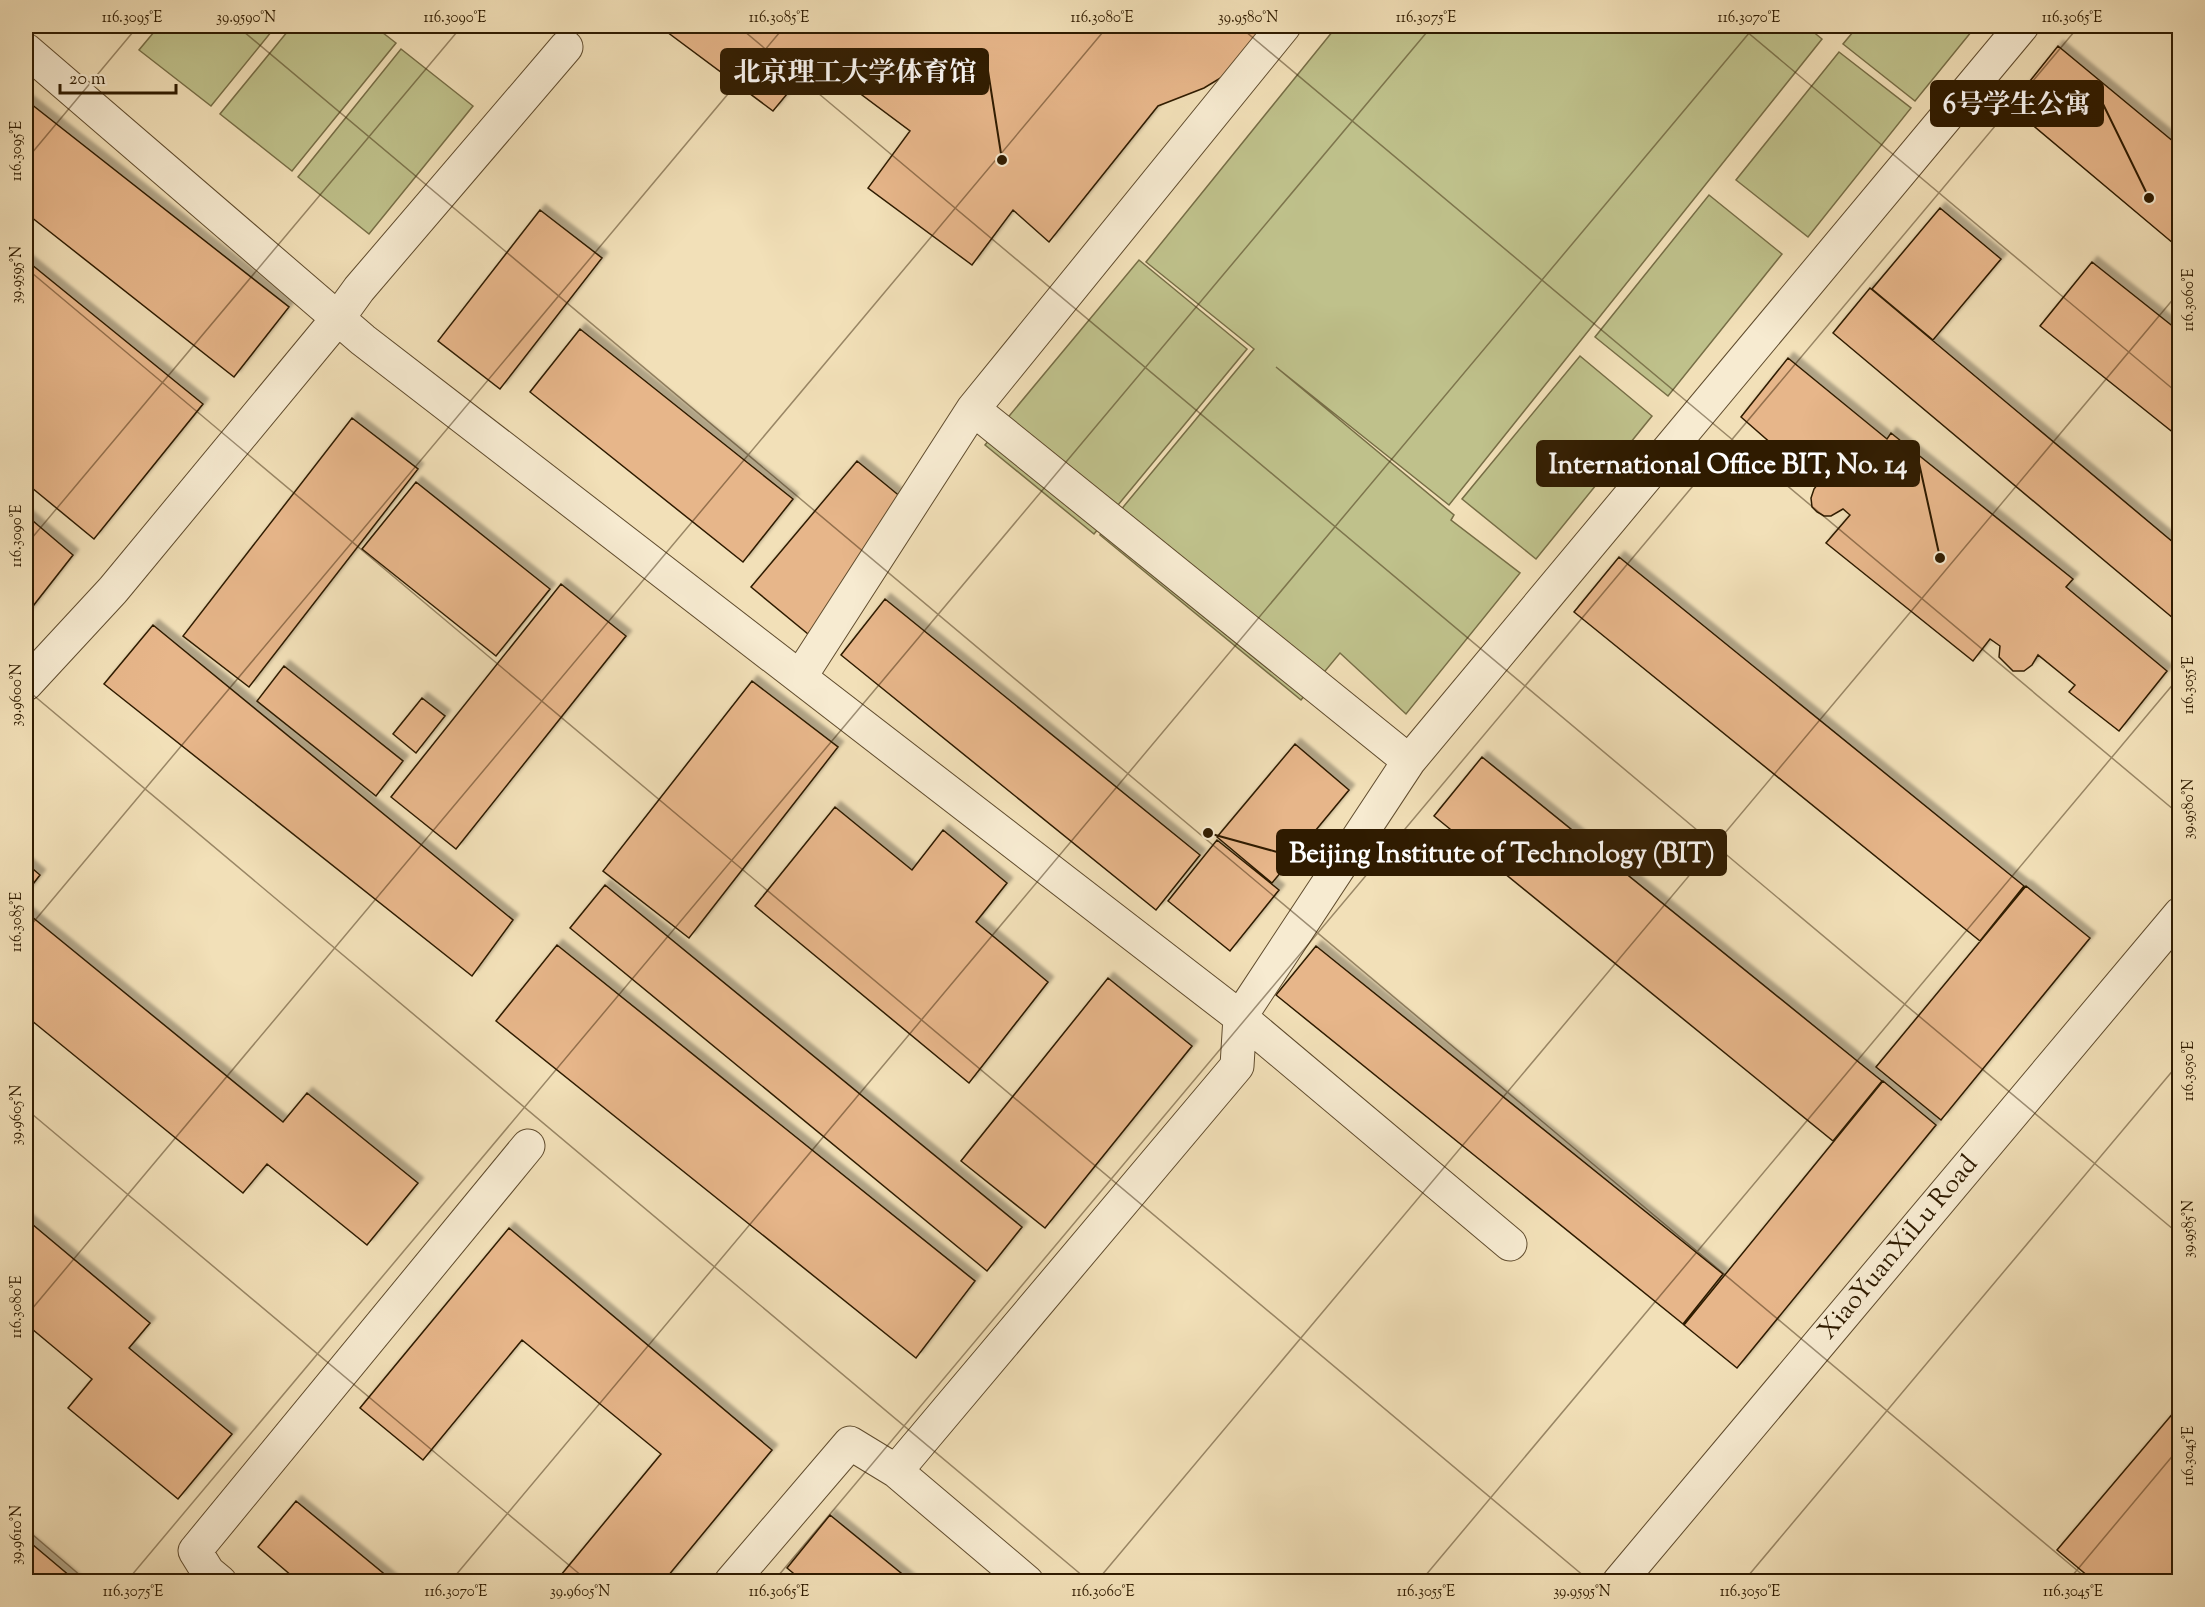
<svg xmlns="http://www.w3.org/2000/svg" width="2205" height="1607" font-family="'Sorts Mill Goudy','Noto Serif SC',serif">
<style>
.park{fill:#bfc18b;stroke:#776e46;stroke-width:1.5}
.building{fill:#e7b68a;stroke:#2f1b00;stroke-width:1.5;filter:url(#shadow)}
.lines{fill:none;stroke-linecap:round;stroke-linejoin:round}
.street-casing{stroke:#604c2e;stroke-width:35}
.street{stroke:#f7ebd1;stroke-width:33}
.ticks{fill:none;stroke:#2f1b00;stroke-width:1.5;stroke-opacity:0.45}
.labels{text-anchor:middle;dominant-baseline:central;stroke-width:5;stroke-linejoin:round;paint-order:stroke}
.street-label{font-size:26px;fill:#2f1b00;stroke:#f7ebd1}
.leader{fill:none;stroke:#2f1b00;stroke-width:2}
.callout-dot{fill:#2f1b00;stroke:#f7ebd1;stroke-width:2}
.callout{fill:#2f1b00;stroke:#2f1b00;stroke-width:2}
.callout-label{font-size:27px;text-anchor:middle;font-weight:bold;fill:#fff}
.neatline{fill:none;stroke:#2f1b00;stroke-width:2}
.ticks-label{font-size:15px;text-anchor:middle;fill:#2f1b00}
</style>
<defs>
<filter id="shadow"><feDropShadow dx="5.5" dy="-5.5" stdDeviation="1.5" flood-color="#0004"/></filter>
</defs>
<rect width="100%" height="100%" fill="#f2e0b8"/>
<filter id="stains"><feTurbulence type="fractalNoise" baseFrequency=".00333" numOctaves="4"/><feColorMatrix values="0 0 0 0 .2 0 0 0 0 .09 0 0 0 0 .02 0 0 0 .5 -.17"/></filter>
<radialGradient id="worn" r=".72"><stop offset=".6" stop-color="#630" stop-opacity="0"/><stop offset="1" stop-color="#630" stop-opacity=".3"/></radialGradient>
<path class="park" d="M 159,26 L 276,26 L 211,106 L 139,50 Z
M 292,26 L 374,26 L 396,43 L 292,171 L 220,114 Z
M 1337,26 L 1806,26 L 1822,39 L 1449,505 L 1276,367 L 1454,515 L 1451,520 L 1520,573 L 1406,714 L 1340,653 L 1301,700 L 1100,535 L 1254,349 L 1146,262 Z
M 1858,26 L 1976,26 L 1915,101 L 1843,44 Z
M 401,49 L 473,106 L 369,234 L 298,177 Z
M 1839,52 L 1911,108 L 1808,237 L 1736,180 Z
M 1709,195 L 1782,254 L 1668,396 L 1595,337 Z
M 1139,260 L 1247,349 L 1094,534 L 985,445 Z
M 1580,356 L 1652,416 L 1536,559 L 1462,499 Z"/>
<path class="building" d="M 666,26 L 1274,26 L 1242,65 L 1204,88 L 1158,106 L 1049,242 L 1013,210 L 972,265 L 868,188 L 910,131 L 815,60 L 773,111 L 663,29 Z
M 2058,46 L 2180,147 L 2180,249 L 2010,106 Z
M 26,100 L 289,307 L 234,377 L 26,213 Z
M 1940,208 L 2001,259 L 1933,340 L 1872,289 Z
M 540,210 L 602,258 L 500,389 L 438,341 Z
M 26,260 L 203,404 L 94,539 L 26,483 Z
M 2092,262 L 2180,332 L 2180,438 L 2040,326 Z
M 1870,288 L 2180,548 L 2180,624 L 1833,333 Z
M 580,329 L 793,499 L 743,562 L 530,392 Z
M 1788,358 L 1887,439 L 1891,433 L 2073,579 L 2066,587 L 2167,671 L 2119,731 L 2069,692 L 2075,685 L 2038,655 L 2032,665 L 2024,671 L 2013,671 L 1999,657 L 2000,646 L 1990,639 L 1973,661 L 1826,543 L 1850,515 L 1843,509 L 1831,516 L 1824,516 L 1817,512 L 1812,507 L 1811,498 L 1814,489 L 1820,481 L 1825,479 L 1793,454 L 1789,459 L 1741,417 Z
M 352,418 L 418,469 L 249,687 L 183,636 Z
M 857,461 L 913,507 L 808,634 L 751,587 Z
M 416,482 L 550,589 L 496,656 L 362,549 Z
M 26,515 L 73,555 L 26,615 Z
M 1619,557 L 2024,886 L 1980,941 L 1574,612 Z
M 561,584 L 626,636 L 456,849 L 391,797 Z
M 885,599 L 1200,855 L 1156,910 L 841,655 Z
M 153,625 L 513,920 L 472,976 L 104,684 Z
M 284,666 L 403,761 L 376,796 L 257,701 Z
M 752,681 L 838,747 L 689,938 L 603,871 Z
M 422,698 L 445,716 L 416,753 L 393,734 Z
M 1295,744 L 1349,790 L 1272,883 L 1217,837 Z
M 1482,757 L 1882,1081 L 1833,1141 L 1434,816 Z
M 835,807 L 912,870 L 943,830 L 1007,883 L 976,922 L 1048,982 L 969,1083 L 755,906 Z
M 1217,840 L 1279,890 L 1230,951 L 1168,901 Z
M 26,863 L 40,875 L 26,893 Z
M 605,885 L 1022,1227 L 987,1271 L 570,928 Z
M 2026,886 L 2090,938 L 1941,1120 L 1876,1067 Z
M 26,912 L 283,1122 L 307,1093 L 418,1183 L 367,1245 L 267,1164 L 243,1193 L 26,1016 Z
M 557,945 L 975,1281 L 916,1358 L 496,1021 Z
M 1316,946 L 1723,1274 L 1683,1324 L 1276,995 Z
M 1108,978 L 1192,1046 L 1045,1228 L 961,1161 Z
M 1883,1081 L 1936,1125 L 1737,1368 L 1684,1325 Z
M 26,1219 L 150,1323 L 129,1348 L 232,1434 L 178,1499 L 68,1408 L 92,1379 L 26,1324 Z
M 509,1228 L 772,1450 L 663,1582 L 569,1582 L 561,1575 L 661,1454 L 522,1340 L 423,1460 L 360,1408 Z
M 2180,1405 L 2180,1582 L 2095,1582 L 2057,1550 Z
M 296,1501 L 394,1582 L 299,1582 L 258,1547 Z
M 830,1515 L 912,1582 L 804,1582 L 787,1568 Z
M 26,1539 L 77,1582 L 26,1582 Z"/>
<g class="lines">
<defs>
<path id="street" d="M 26,50 L 363,340 L 1240,1017 L 1510,1244
M 973,409 L 1409,761 L 2022,26
M 800,677 L 973,409 L 1284,26
M 26,684 L 113,590 L 338,318 L 359,289 L 566,47
M 220,1582 L 208,1572 L 195,1551 L 528,1146
M 731,1582 L 850,1443 L 896,1471
M 1027,1582 L 896,1471 L 1237,1066 L 1240,1017 L 1409,761
M 1619,1582 L 2180,914"/>
</defs>
<use href="#street" class="street-casing"/>
<use href="#street" class="street"/>
</g>
<path class="ticks" d="M 237,26 L 2091,1582M 738,26 L 2180,1235M 1239,26 L 2180,815M 1740,26 L 2180,395M 26,160 L 138,26M 26,268 L 1591,1582M 26,545 L 462,26M 26,689 L 1090,1582M 26,931 L 785,26M 26,1109 L 589,1582M 26,1316 L 1108,26M 26,1529 L 88,1582M 126,1582 L 1432,26M 450,1582 L 1755,26M 773,1582 L 2079,26M 1096,1582 L 2180,291M 1420,1582 L 2180,676M 1743,1582 L 2180,1062M 2067,1582 L 2180,1447"/>
<g class="labels">
<g class="street-label">
<text transform="translate(1899 1248) rotate(-50)">XiaoYuanXiLu Road</text>
</g>
</g>
<path class="leader" d="M1002 160L988 71M2149 198L2103 104M1940 558L1919 463M1208 833L1277 852"/>
<g class="callout-dot">
<circle cx="1002" cy="160" r="6"/>
<circle cx="2149" cy="198" r="6"/>
<circle cx="1940" cy="558" r="6"/>
<circle cx="1208" cy="833" r="6"/>
</g>
<g class="callout">
<rect x="721" y="49" width="267" height="45" rx="6"/>
<rect x="1931" y="81" width="172" height="45" rx="6"/>
<rect x="1537" y="441" width="382" height="45" rx="6"/>
<rect x="1277" y="830" width="449" height="45" rx="6"/>
</g>
<g class="callout-label">
<text x="855" y="81">北京理工大学体育馆</text>
<text x="2017" y="113">6号学生公寓</text>
<text x="1728" y="473">International Office BIT, No. 14</text>
<text x="1502" y="862">Beijing Institute of Technology (BIT)</text>
</g>
<rect width="2205" height="1607" fill="none" stroke="#f2e0b8" stroke-width="66"/>
<path d="M60 84v9h116v-9" fill="none" stroke="#2f1b00" stroke-width="3"/>
<text x="69" y="84" font-size="18" fill="#2f1b00" stroke="#f7ebd1" stroke-width="4.5" paint-order="stroke">20 m</text>
<rect x="33" y="33" width="2139" height="1541" class="neatline"/>
<g class="ticks-label">
<text x="132" y="22">116.3095°E</text>
<text x="246" y="22">39.9590°N</text>
<text x="455" y="22">116.3090°E</text>
<text x="779" y="22">116.3085°E</text>
<text x="1102" y="22">116.3080°E</text>
<text x="1248" y="22">39.9580°N</text>
<text x="1426" y="22">116.3075°E</text>
<text x="1749" y="22">116.3070°E</text>
<text x="2072" y="22">116.3065°E</text>
<text transform="translate(16 151) rotate(-90)" y="5">116.3095°E</text>
<text transform="translate(16 275) rotate(-90)" y="5">39.9595°N</text>
<text transform="translate(2188 300) rotate(-90)" y="5">116.3060°E</text>
<text transform="translate(16 536) rotate(-90)" y="5">116.3090°E</text>
<text transform="translate(2188 685) rotate(-90)" y="5">116.3055°E</text>
<text transform="translate(16 695) rotate(-90)" y="5">39.9600°N</text>
<text transform="translate(2188 809) rotate(-90)" y="5">39.9580°N</text>
<text transform="translate(16 922) rotate(-90)" y="5">116.3085°E</text>
<text transform="translate(2188 1071) rotate(-90)" y="5">116.3050°E</text>
<text transform="translate(16 1115) rotate(-90)" y="5">39.9605°N</text>
<text transform="translate(2188 1229) rotate(-90)" y="5">39.9585°N</text>
<text transform="translate(16 1307) rotate(-90)" y="5">116.3080°E</text>
<text transform="translate(2188 1456) rotate(-90)" y="5">116.3045°E</text>
<text transform="translate(16 1535) rotate(-90)" y="5">39.9610°N</text>
<text x="133" y="1596">116.3075°E</text>
<text x="456" y="1596">116.3070°E</text>
<text x="580" y="1596">39.9605°N</text>
<text x="779" y="1596">116.3065°E</text>
<text x="1103" y="1596">116.3060°E</text>
<text x="1426" y="1596">116.3055°E</text>
<text x="1582" y="1596">39.9595°N</text>
<text x="1750" y="1596">116.3050°E</text>
<text x="2073" y="1596">116.3045°E</text>
</g>
<rect width="100%" height="100%" filter="url(#stains)"/>
<rect width="100%" height="100%" fill="url(#worn)"/>
</svg>
